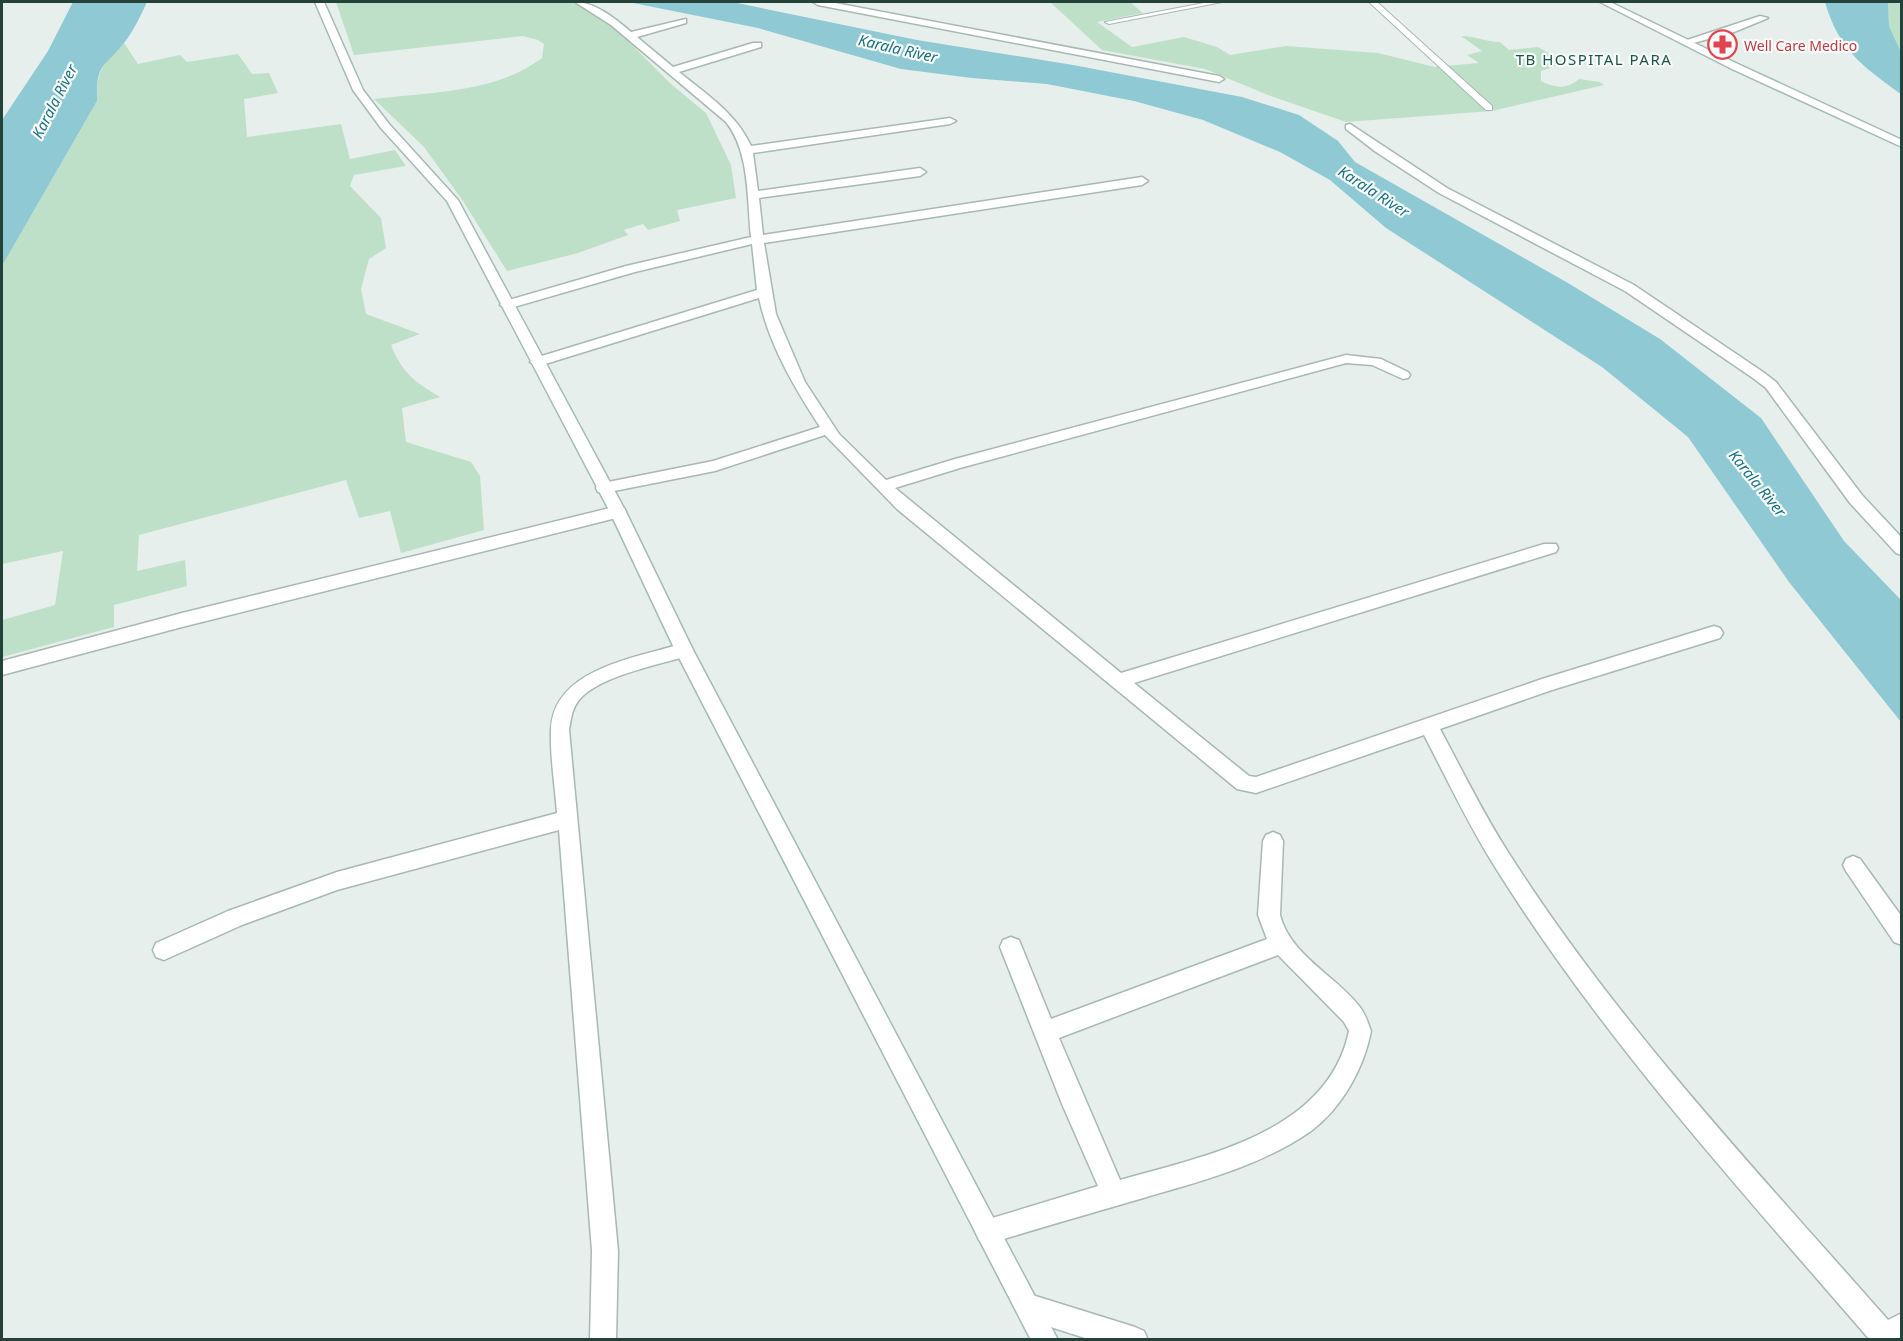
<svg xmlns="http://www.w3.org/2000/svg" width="1903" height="1341" font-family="'Noto Sans',sans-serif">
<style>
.green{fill:#bfe0c8}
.water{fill:#8ec9d4}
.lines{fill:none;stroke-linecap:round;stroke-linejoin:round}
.lane-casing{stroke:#a8b8b2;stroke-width:2}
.street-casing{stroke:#a8b8b2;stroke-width:3}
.secondary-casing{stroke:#a4bbb3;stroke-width:3}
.lane{fill:#fff;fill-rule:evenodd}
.street{fill:#fff;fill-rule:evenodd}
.secondary{fill:#fff;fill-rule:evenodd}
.labels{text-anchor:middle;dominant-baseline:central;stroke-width:4.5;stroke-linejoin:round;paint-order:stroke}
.far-health-label{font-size:14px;fill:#be3a42;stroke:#f7fbf9;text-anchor:start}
.far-water-label{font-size:15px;font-style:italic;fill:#1c6f80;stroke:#f7fbf9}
.far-neighbourhood-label{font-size:15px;letter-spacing:1.5px;fill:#1f5548;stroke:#f7fbf9}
</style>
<rect width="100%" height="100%" fill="#e6efeb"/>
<path class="green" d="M 336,2 L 572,2 L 612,25 L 671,84 L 706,113 L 731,165 L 736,198 L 677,210 L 680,221 L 648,230 L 643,224 L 624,230 L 628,235 L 578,253 L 507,271 L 463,201 L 424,147 L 374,99 C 429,92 496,93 542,58 L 544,44 L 538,40 L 523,36 L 354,55 Z
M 1050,2 L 1130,2 L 1143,13 L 1097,22 L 1132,47 L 1184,37 L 1217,47 L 1230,55 L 1286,46 L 1378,53 L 1435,67 L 1479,63 L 1467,55 L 1482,51 L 1461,36 C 1477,36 1484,42 1500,42 L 1509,50 L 1538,47 L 1565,63 L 1541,71 L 1541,81 C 1555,88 1566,90 1579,79 L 1600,82 L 1604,85 L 1492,111 L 1346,122 L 1268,95 L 1205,69 L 1102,50 Z
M 1888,2 L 1901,2 L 1901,52 L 1889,26 Z
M 124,43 L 138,64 L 180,55 L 187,62 L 238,54 L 252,74 L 269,73 L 278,93 L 244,99 L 247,137 L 341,124 L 350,159 L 395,150 L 406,166 L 354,175 L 350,186 L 381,218 L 386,248 L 369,259 L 361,289 L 366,314 L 420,334 L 391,345 C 402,373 415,382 440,397 L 402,408 L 406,442 L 471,462 L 480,476 L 484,530 L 401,553 L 390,511 L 359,518 L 346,480 L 139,535 L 137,571 L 185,560 L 187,586 L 114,605 L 114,627 L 2,657 L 2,620 L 55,605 L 63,551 L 2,564 L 2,266 L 97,101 C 96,70 103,63 124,43 Z"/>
<path class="water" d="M 73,2 L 147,2 C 141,15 133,32 124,43 C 103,69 96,63 97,101 L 2,266 L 2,120 L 48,51 Z
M 628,2 L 732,2 L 917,40 L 1073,65 L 1242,97 L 1299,115 L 1338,141 L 1355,162 L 1568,283 L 1660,339 L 1761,418 L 1844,541 L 1901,600 L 1901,722 L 1789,582 L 1688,437 L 1602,367 L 1386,228 L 1330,180 L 1280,152 L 1203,120 L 1134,101 L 1047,84 L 972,78 L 901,69 L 758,28 Z
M 1825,2 L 1888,2 L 1889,26 L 1901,52 L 1901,94 C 1862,66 1839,50 1825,2 Z"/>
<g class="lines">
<defs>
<path id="lane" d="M 1209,2 L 1222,2 L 1109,24 L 1105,22 Z
M 1369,2 L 1377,2 L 1492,106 L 1492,110 L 1486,110 Z"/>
<path id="street" d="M 575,2 C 595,2 616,19 631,32 L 686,19 L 686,23 L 637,37 L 673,67 L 753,43 L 761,43 L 761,47 L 679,72 C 706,94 736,113 751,146 L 950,118 L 956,121 L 950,124 L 753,153 L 758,191 L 920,168 L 926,172 L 920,176 L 759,198 L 763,235 L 1142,177 L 1148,181 L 1142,185 L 764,243 L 776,314 L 805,382 L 839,434 L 886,480 L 955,459 L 1346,355 L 1381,359 L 1408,372 L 1410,375 L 1408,378 L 1403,379 L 1372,365 L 1346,363 L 960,468 L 895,488 L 1121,673 L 1544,544 L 1556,544 L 1558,548 L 1556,552 L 1134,683 L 1249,776 L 1256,777 L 1542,679 L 1714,626 L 1720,628 L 1723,633 L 1720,638 L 1552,690 L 1440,729 C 1462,770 1483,813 1508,852 C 1616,1022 1756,1170 1888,1320 L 1902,1313 L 1902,1340 L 1870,1340 C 1738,1187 1602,1038 1495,867 C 1468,824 1447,779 1424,735 L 1256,793 L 1237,789 L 897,509 L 825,435 L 715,471 L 604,493 L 598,492 L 596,488 L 598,484 L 713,461 L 820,427 C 794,387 769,345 759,298 L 542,365 L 537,366 L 530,362 L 532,359 L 757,290 L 752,244 L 635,272 L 507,309 L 500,305 L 502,302 L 626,266 L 751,237 C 747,200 750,152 726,122 L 611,25 Z
M 813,2 L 830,2 L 1219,76 L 1224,79 L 1219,82 L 818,5 Z
M 1760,16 L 1768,18 L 1734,32 L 1686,45 L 1681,42 Z
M 1350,124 L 1447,188 L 1634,285 L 1763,372 L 1776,382 L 1862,495 L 1902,538 L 1902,555 L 1896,553 L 1850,503 L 1766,388 L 1753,378 L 1625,291 L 1439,193 L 1376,152 L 1346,129 L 1346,125 Z
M 618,506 L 624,508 L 626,512 L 624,516 L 182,627 L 2,675 L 2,661 L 182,613 Z
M 684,643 L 690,645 L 693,650 L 690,655 C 660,665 600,675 579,700 C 572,708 571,719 569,730 L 618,1251 L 616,1340 L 590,1340 L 592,1251 L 559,830 L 337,890 L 242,925 L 164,960 L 156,957 L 153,950 L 156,943 L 228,911 L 337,872 L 557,813 C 555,786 550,757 551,730 C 553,668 637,658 684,643 Z
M 1273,832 L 1280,835 L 1283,841 L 1280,915 C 1290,955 1335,975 1359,1006 C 1365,1013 1368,1023 1371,1031 C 1364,1068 1342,1108 1311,1131 C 1264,1164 1205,1180 1150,1196 C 1096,1212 1042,1227 988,1244 L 979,1240 L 975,1231 L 979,1222 L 1098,1186 L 1062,1104 L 1000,947 L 1003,940 L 1011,937 L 1019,940 L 1051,1019 L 1267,939 L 1258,915 L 1263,841 L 1266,835 ZM 1278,955 L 1344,1022 L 1349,1031 C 1328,1133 1204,1156 1120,1180 L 1059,1038 Z
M 1853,856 L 1860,859 L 1902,917 L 1902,945 L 1894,942 L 1846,871 L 1843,865 L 1846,859 Z
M 1029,1294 L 1135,1327 L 1144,1331 L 1148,1340 L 1091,1340 L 1029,1320 L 1020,1316 L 1016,1307 L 1020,1298 Z"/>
<path id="secondary" d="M 315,2 L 324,2 L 363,90 L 389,124 L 458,200 L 626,512 L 693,650 L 1058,1340 L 1031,1340 L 675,650 L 610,512 L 447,201 L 381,128 L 353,90 Z
M 1600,2 L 1610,2 L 1740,65 L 1902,140 L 1902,147 L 1732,69 Z"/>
</defs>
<use href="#lane" class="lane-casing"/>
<use href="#street" class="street-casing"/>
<use href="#secondary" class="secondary-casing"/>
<use href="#lane" class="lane"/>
<use href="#street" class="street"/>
<use href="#secondary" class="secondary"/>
</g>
<defs>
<symbol id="pharmacy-ring" viewBox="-11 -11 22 22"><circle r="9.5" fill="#f7fbf9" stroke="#e0444e" stroke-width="1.5"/><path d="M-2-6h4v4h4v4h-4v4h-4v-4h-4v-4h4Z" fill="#e0444e"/></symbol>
</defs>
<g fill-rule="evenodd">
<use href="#pharmacy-ring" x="1706" y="28" width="33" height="33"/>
</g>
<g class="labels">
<g class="far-health-label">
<text x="1744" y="45">Well Care Medico</text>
</g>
<g class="far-water-label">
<text transform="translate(898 48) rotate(13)">Karala River</text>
<text transform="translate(54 101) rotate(-63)">Karala River</text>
<text transform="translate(1374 191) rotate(33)">Karala River</text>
<text transform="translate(1758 483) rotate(51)">Karala River</text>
</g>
<g class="far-neighbourhood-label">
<text x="1594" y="59">TB HOSPITAL PARA</text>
</g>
</g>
<rect width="1903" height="1341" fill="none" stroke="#24423a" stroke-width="6"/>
</svg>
